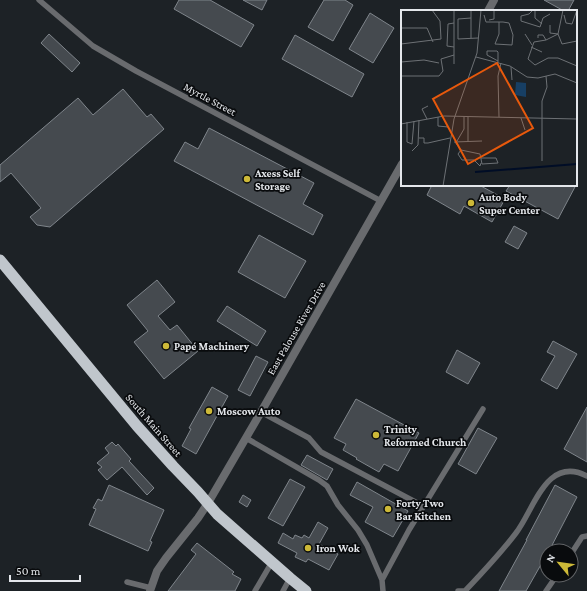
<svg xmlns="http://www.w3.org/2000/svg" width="587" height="591" font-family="'Crimson Pro',serif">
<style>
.building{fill:#454a4f;stroke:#7f858b}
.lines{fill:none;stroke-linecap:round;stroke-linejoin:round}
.service{stroke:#696b6e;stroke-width:5.5}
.minor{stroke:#696b6e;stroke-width:8}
.tertiary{stroke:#696b6e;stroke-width:8}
.trunk{stroke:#c0c6cc;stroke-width:11}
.poi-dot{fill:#cdb938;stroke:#090b0d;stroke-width:1.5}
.labels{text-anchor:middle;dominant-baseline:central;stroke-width:3.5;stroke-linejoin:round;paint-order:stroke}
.street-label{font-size:11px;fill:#e4e7eb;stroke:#090b0d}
.poi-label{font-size:11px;font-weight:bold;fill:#e4e7eb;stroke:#090b0d;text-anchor:start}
.inset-river{fill:none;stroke:#000d26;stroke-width:2}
.inset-road{fill:none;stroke:#6d7175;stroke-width:1}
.view{fill:#e8590c;fill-opacity:0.15;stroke:#e8590c;stroke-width:2}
.inset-edge{fill:none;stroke:#e4e7eb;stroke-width:2}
</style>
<rect width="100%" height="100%" fill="#1d2226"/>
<path class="building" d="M 179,0 L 210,0 L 254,25 L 241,47 L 174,9 Z
M 243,0 L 267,0 L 262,10 Z
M 324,0 L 345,0 L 353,5 L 333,41 L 308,27 Z
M 544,0 L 574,0 L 568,11 L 564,11 Z
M 370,13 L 394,28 L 373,63 L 349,49 Z
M 49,34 L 80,63 L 72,72 L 41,43 Z
M 295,35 L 364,74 L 352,97 L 282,59 Z
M 123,89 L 147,117 L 151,114 L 164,129 L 50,227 L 37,225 L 30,217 L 41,208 L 11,173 L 0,182 L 0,165 L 78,98 L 93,115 Z
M 209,128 L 314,183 L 303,204 L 323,215 L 313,235 L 174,161 L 185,142 L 198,149 Z
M 432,185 L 479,185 L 505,199 L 492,222 L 464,206 L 460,214 L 427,195 Z
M 510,185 L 576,185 L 558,219 L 506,191 Z
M 514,226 L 527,233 L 518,249 L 505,242 Z
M 259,235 L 306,261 L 285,298 L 238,272 Z
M 157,280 L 175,302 L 158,316 L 170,330 L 177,325 L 198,351 L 164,379 L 134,342 L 148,331 L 127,305 Z
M 227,306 L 266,331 L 257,346 L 217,321 Z
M 553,341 L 577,354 L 557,389 L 541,380 L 555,356 L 547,352 Z
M 457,350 L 480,363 L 468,384 L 446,372 Z
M 256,356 L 268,362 L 250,396 L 238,390 Z
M 212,387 L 228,396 L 196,454 L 182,446 L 191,429 L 189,428 Z
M 356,399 L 419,433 L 398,471 L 384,464 L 379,472 L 356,459 L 357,458 L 343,450 L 346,444 L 334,438 Z
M 587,407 L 587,462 L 564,449 Z
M 478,428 L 497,438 L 476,474 L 458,464 Z
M 112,442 L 116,446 L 118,444 L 131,459 L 129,461 L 154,488 L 147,495 L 122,467 L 107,480 L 98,470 L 102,467 L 97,463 L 109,453 L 105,448 Z
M 307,455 L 333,469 L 327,480 L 301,465 Z
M 290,479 L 305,487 L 283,526 L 268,518 Z
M 357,482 L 408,511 L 393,537 L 365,522 L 373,507 L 350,495 Z
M 109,485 L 164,510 L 150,541 L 152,542 L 148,551 L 89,525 L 96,509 L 93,508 L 98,499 L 102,501 Z
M 555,485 L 577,497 L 549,551 L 547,551 L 547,554 L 526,591 L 499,591 L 527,540 L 526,540 Z
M 243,495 L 251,500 L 247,507 L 239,502 Z
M 318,522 L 328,528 L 319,544 L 338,554 L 329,570 L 308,559 L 306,562 L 295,557 L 297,553 L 278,543 L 283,533 L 293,539 L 295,535 L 302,538 L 304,535 L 309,538 Z
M 197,543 L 234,572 L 232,574 L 241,579 L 235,591 L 168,591 L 196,554 L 191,550 Z"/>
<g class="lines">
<path class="service" d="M 39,0 L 93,46 L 136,71 L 381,201
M 261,412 L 309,438 L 321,452 L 423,506
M 246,438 L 319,480 L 327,486 L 338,505 L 358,530 L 367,545 L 382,580
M 571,554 L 582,537 L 587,536
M 127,582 L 151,588
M 255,591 L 272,562
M 283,591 L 290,578
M 383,591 L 382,580 L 409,530 L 483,409
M 458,591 L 465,591 C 483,572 500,554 516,533 C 534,510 546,455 587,476
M 546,591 L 557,575"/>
<path class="minor" d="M 488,11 L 494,0
M 208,503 L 261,412 L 402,164"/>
<path class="tertiary" d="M 150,591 L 157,571 L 166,558 L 198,518 L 208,503"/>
<path class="trunk" d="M 0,260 L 137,426 L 173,466 L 198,492 L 217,514 L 290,578 L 306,591"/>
</g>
<g class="poi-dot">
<circle cx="247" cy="179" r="4"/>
<circle cx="471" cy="203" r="4"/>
<circle cx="166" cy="346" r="4"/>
<circle cx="209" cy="411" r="4"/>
<circle cx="376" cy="435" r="4"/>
<circle cx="388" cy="509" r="4"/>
<circle cx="308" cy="548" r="4"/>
</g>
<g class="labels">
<g class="street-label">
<text transform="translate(210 99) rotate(28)">Myrtle Street</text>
<text transform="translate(296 328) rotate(-60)">East Palouse River Drive</text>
<text transform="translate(154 425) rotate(49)">South Main Street</text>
</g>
<g class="poi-label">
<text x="255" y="173">Axess Self<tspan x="255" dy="13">Storage</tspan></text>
<text x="479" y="197">Auto Body<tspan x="479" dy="13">Super Center</tspan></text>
<text x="174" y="346">Papé Machinery</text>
<text x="217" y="411">Moscow Auto</text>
<text x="384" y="429">Trinity<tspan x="384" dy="13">Reformed Church</tspan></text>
<text x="396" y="503">Forty Two<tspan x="396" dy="13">Bar Kitchen</tspan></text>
<text x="316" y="548">Iron Wok</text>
</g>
</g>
<g transform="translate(401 10)">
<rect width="176" height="176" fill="#1d2226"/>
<path d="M 115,72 L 125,73 L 125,87 L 114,85 Z" fill="#173f64"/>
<path class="inset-river" d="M 74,162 L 176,154"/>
<path class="inset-road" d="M 70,0 L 70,28M 132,0 L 128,4 L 120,6 L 120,11 L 139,17 L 142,8 L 149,4M 162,0 L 157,24 L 145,30 L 133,32 L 127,49 L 134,55 L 147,48 L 157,48 L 176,56M 134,1 L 134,8 L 141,14M 83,5 L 85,12 L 102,12 L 108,13 L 112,25 L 111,35 L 94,34 L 98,24 L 98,12M 163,5 L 165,13 L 171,14 L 176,0M 88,10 L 93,9 L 93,0M 53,13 L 47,14 L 46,36 L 53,37M 149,15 L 149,23 L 157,24 L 161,34 L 176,31M 0,18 L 26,18 L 32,32M 124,24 L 131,35M 137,28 L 137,25 L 142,25 L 145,30M 57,29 L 57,9 L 70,8M 57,29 L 77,28M 0,34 L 40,29 L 39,11 L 31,0M 130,37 L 141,42M 75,47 L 109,56 L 126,67 L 137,68 L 154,64 L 176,73M 97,51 L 86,45 L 86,41 L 96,41 L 97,42 L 97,53M 0,52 L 23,50 L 38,53M 53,54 L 53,0M 110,57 L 111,70M 0,66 L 38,66 L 42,61 L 40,49 L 53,45M 0,93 L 0,18M 37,107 L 37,116 L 47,117M 98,107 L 97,66 L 100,53M 120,108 L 124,120M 26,109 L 21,99 L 27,96M 6,112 L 6,132 L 11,134 L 13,111M 0,114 L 43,106 L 176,109M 18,128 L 23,128 L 23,133 L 27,133 L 49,128M 56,131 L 63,119 L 63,107M 67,131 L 67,107M 53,132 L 81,131M 54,132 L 60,140 L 79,144 L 81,154 L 97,153 L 95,148 L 80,148M 60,140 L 57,144 L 61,150 L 73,150 L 79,156 L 80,153M 11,141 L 17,135 L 18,110M 141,151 L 141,91 L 146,77 L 145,66M 42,176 L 53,109 L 76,43 L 80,0"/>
<path class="view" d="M 96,53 L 132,118 L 67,154 L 32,89 Z"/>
<rect width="176" height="176" class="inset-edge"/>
</g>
<g transform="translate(559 563) rotate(299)"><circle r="19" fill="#090b0d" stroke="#616366"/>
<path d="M0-3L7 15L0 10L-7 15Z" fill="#cdb938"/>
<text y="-6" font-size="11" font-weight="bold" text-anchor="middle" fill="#e4e7eb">N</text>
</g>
<path d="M10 575v6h70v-6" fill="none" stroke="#e4e7eb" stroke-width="2"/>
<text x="16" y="575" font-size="12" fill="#e4e7eb" stroke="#090b0d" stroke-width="3" paint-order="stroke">50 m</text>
</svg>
